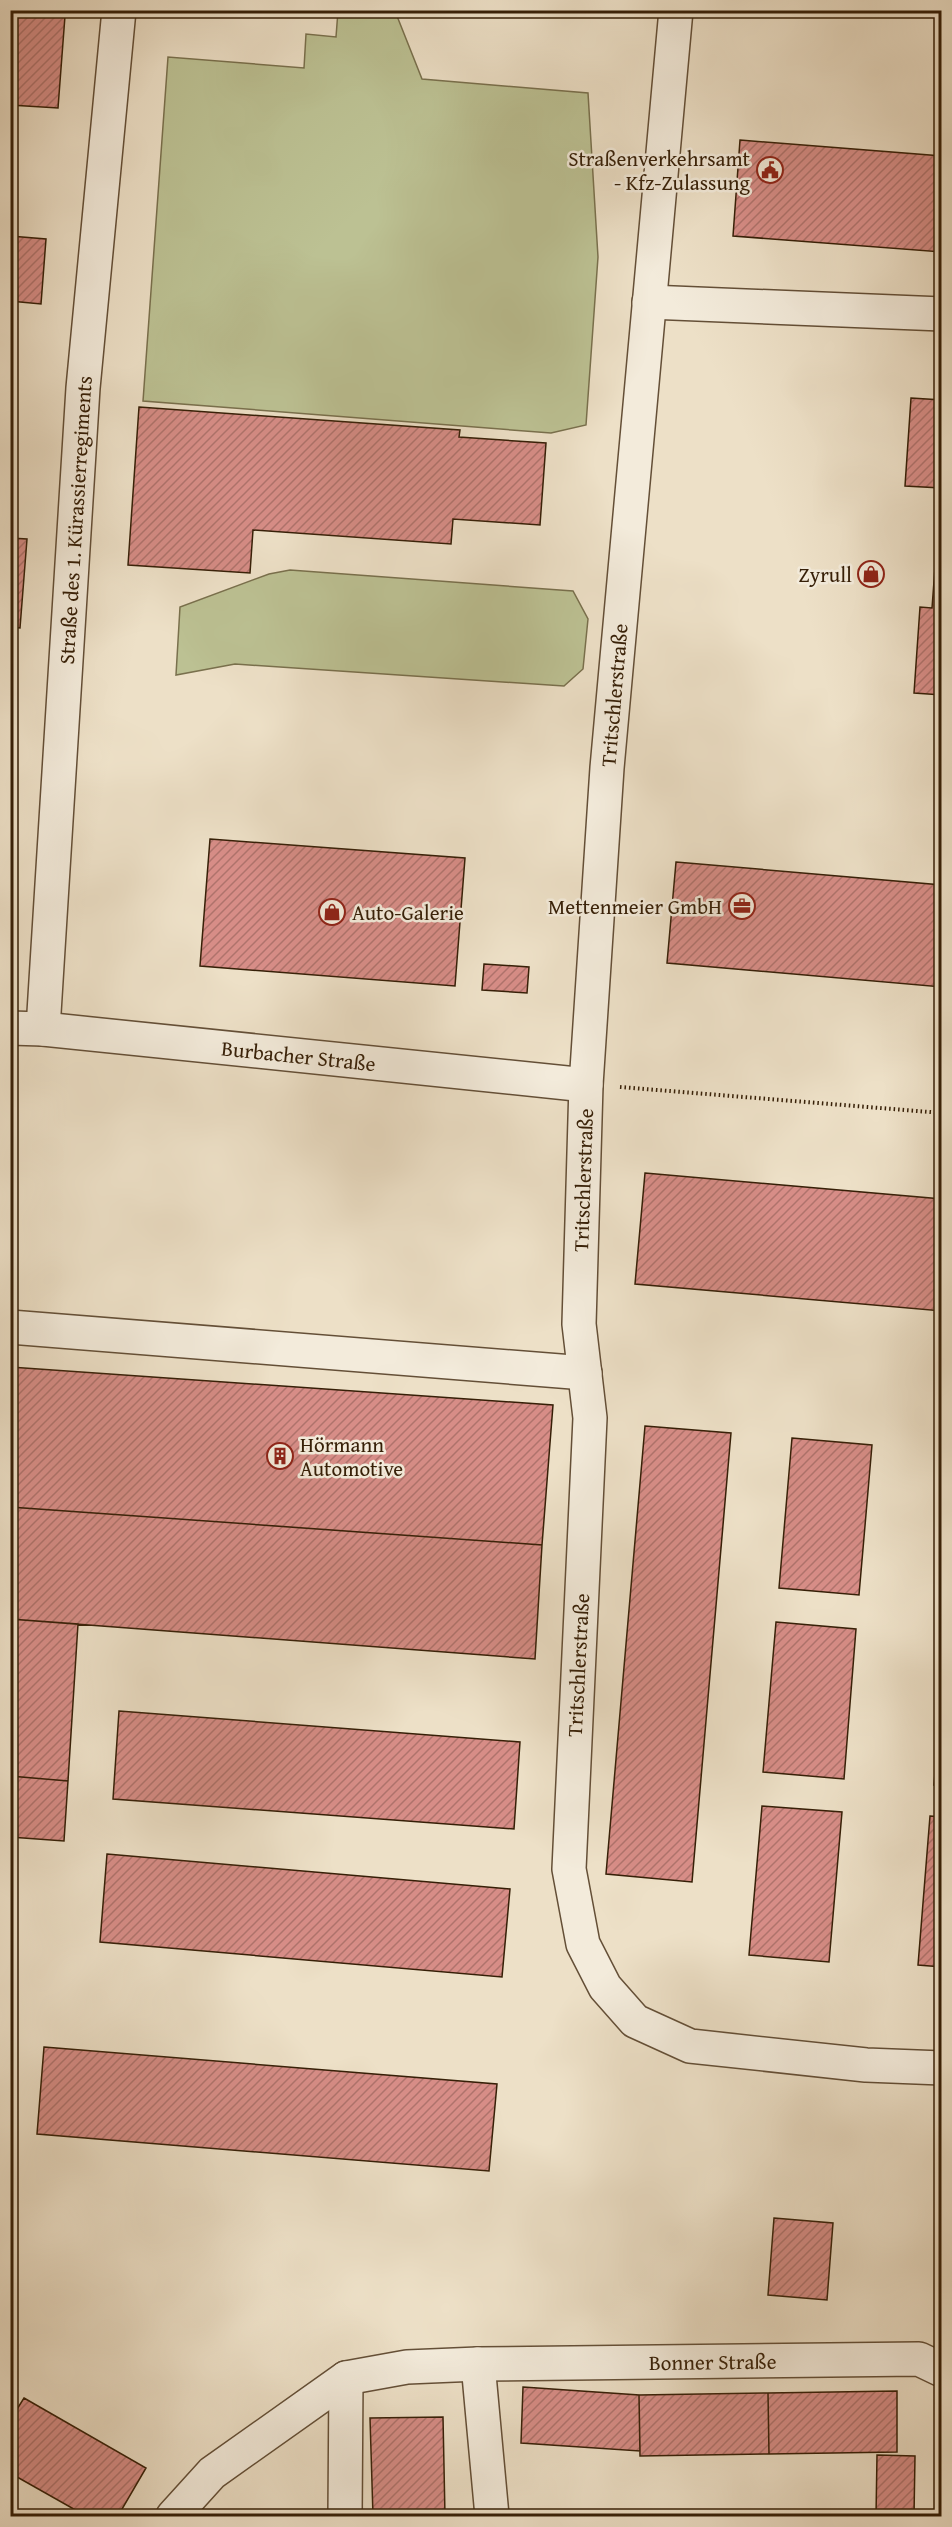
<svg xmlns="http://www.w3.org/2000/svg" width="952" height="2527" font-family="'Gentium Book Plus',serif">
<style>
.grass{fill:#bcc193;stroke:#79704d;stroke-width:1.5}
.building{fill:url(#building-hatch);stroke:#361f07;stroke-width:1.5}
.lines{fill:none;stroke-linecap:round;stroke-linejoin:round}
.minor-casing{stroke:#644f37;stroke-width:36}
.path{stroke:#361f07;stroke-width:4;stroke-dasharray:1.5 3;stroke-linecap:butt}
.minor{stroke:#f3ebdb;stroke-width:33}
.labels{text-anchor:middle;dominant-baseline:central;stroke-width:5;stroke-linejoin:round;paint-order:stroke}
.poi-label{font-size:21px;fill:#361f07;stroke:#f3ebdb;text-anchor:end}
.street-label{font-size:21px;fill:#361f07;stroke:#f3ebdb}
</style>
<defs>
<pattern id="building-hatch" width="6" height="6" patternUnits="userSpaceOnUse" patternTransform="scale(1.5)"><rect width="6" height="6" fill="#d78d87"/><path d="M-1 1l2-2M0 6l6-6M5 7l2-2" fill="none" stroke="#af736c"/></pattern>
</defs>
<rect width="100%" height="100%" fill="#ede0c7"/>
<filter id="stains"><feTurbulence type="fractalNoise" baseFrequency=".00333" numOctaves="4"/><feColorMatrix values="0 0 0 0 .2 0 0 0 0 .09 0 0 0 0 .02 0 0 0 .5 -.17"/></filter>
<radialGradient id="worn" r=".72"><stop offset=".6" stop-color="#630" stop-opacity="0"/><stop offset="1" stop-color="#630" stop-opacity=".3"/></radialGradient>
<path class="grass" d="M 338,11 L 395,11 L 422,79 L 588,93 L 598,257 L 586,425 L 551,433 L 143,401 L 168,57 L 304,68 L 306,34 L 336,37 Z
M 290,570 L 573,591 L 588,619 L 583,669 L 564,686 L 235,664 L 176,675 L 180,607 L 269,574 Z"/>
<path class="building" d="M 10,11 L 65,16 L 58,108 L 10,105 Z
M 740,140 L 942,156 L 942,252 L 733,236 Z
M 10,236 L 46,239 L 41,304 L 10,301 Z
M 911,398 L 942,400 L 942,695 L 914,693 L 920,607 L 932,608 L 941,488 L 905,486 Z
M 139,407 L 460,430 L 459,437 L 546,443 L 540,525 L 453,519 L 451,544 L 253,530 L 250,573 L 128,565 Z
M 10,538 L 27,539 L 20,628 L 10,627 Z
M 210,839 L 465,858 L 455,986 L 200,966 Z
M 676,862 L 942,885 L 942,987 L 667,963 Z
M 484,964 L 529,967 L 527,993 L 482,990 Z
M 645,1173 L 942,1199 L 942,1311 L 635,1284 Z
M 10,1367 L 553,1405 L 542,1545 L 10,1507 Z
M 645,1426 L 731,1433 L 692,1882 L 606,1874 Z
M 792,1438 L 872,1445 L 859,1595 L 779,1588 Z
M 10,1507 L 542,1545 L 535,1659 L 10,1619 Z
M 10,1619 L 78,1624 L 68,1781 L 10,1776 Z
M 776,1622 L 856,1629 L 844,1779 L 763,1772 Z
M 942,1690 L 942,1786 L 934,1785 Z
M 119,1711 L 520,1742 L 514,1829 L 113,1799 Z
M 10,1776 L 68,1781 L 64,1841 L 10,1837 Z
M 762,1806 L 842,1812 L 829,1962 L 749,1955 Z
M 930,1816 L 942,1817 L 942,1967 L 918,1965 Z
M 107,1854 L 510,1889 L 502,1977 L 100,1942 Z
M 44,2047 L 497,2084 L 489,2171 L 37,2134 Z
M 774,2218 L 833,2223 L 827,2300 L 768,2295 Z
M 523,2387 L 639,2395 L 640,2451 L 521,2443 Z
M 897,2391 L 897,2452 L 769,2454 L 768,2393 Z
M 768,2393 L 769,2454 L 640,2456 L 639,2395 Z
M 24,2398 L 146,2468 L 118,2516 L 86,2516 L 10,2473 L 10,2412 L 14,2414 Z
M 443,2417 L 445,2516 L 373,2516 L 370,2418 Z
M 877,2455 L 915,2456 L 914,2516 L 876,2516 Z"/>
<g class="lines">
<defs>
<g id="minor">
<path d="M 676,10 L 607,768 L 586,1085 L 579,1324 L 590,1418 L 569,1869 L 583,1944 L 605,1987 L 635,2021 L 690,2046 L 866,2065 L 942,2068"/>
<path d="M 649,302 L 942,314"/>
<path id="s1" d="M 10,1028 L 43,1029 L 586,1085"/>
<path id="s2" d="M 43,1029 L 83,388 L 119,10"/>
<path d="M 10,1327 L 585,1373"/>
<path d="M 478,2364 L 492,2516"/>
<path id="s3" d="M 173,2516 L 212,2473 L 346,2378 L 407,2367 L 478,2364 L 919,2359 L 942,2370"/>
<path d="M 345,2516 L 346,2378"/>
</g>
</defs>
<use href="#minor" class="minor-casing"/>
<path class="path" d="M 620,1087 L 942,1113"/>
<use href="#minor" class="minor"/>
</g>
<defs>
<symbol id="civic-ring" viewBox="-11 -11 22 22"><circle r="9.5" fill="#f3ebdb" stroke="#8f2418" stroke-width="1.5"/><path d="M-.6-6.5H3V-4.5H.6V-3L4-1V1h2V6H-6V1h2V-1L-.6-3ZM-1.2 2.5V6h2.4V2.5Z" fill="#8f2418"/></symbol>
<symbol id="shop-ring" viewBox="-11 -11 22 22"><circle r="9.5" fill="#f3ebdb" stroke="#8f2418" stroke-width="1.5"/><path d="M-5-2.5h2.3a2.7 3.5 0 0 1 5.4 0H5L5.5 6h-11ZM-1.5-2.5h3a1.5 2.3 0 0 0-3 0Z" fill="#8f2418"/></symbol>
<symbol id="office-ring" viewBox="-11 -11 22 22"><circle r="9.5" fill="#f3ebdb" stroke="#8f2418" stroke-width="1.5"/><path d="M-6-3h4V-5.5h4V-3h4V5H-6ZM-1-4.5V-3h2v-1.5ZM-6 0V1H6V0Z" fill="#8f2418"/></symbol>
<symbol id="building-ring" viewBox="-11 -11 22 22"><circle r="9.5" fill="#f3ebdb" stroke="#8f2418" stroke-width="1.5"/><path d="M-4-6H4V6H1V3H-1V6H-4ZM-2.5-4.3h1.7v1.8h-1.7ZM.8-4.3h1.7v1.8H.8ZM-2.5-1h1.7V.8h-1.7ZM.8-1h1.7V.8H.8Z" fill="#8f2418"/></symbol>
</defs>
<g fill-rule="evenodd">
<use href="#civic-ring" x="755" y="155" width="30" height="30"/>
<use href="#shop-ring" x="856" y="559" width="30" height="30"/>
<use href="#office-ring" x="727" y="891" width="30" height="30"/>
<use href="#shop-ring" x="317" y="897" width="30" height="30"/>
<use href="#building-ring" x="265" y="1441" width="30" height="30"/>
</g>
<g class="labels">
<g class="poi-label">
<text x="750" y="158">Straßenverkehrsamt<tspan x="750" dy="24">- Kfz-Zulassung</tspan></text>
<text x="852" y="574">Zyrull</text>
<text x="722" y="906">Mettenmeier GmbH</text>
<text x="352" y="912" text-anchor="start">Auto-Galerie</text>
<text x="300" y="1444" text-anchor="start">Hörmann<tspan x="300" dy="24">Automotive</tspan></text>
</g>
<g class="street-label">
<text stroke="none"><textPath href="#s2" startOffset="510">Straße des 1. Kürassierregiments</textPath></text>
<text transform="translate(614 695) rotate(-85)">Tritschlerstraße</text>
<text stroke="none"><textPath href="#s1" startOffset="290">Burbacher Straße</textPath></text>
<text transform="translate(583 1180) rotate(-88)">Tritschlerstraße</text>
<text transform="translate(578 1665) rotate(-87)">Tritschlerstraße</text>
<text stroke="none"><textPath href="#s3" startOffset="590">Bonner Straße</textPath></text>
</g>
</g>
<rect width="952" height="2527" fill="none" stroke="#ede0c7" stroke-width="36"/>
<rect x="12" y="12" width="928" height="2503" fill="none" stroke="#361f07" stroke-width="3"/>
<rect x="18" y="18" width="916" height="2491" fill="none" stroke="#361f07" stroke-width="1.5"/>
<rect width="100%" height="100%" filter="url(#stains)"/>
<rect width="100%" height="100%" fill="url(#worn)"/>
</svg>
